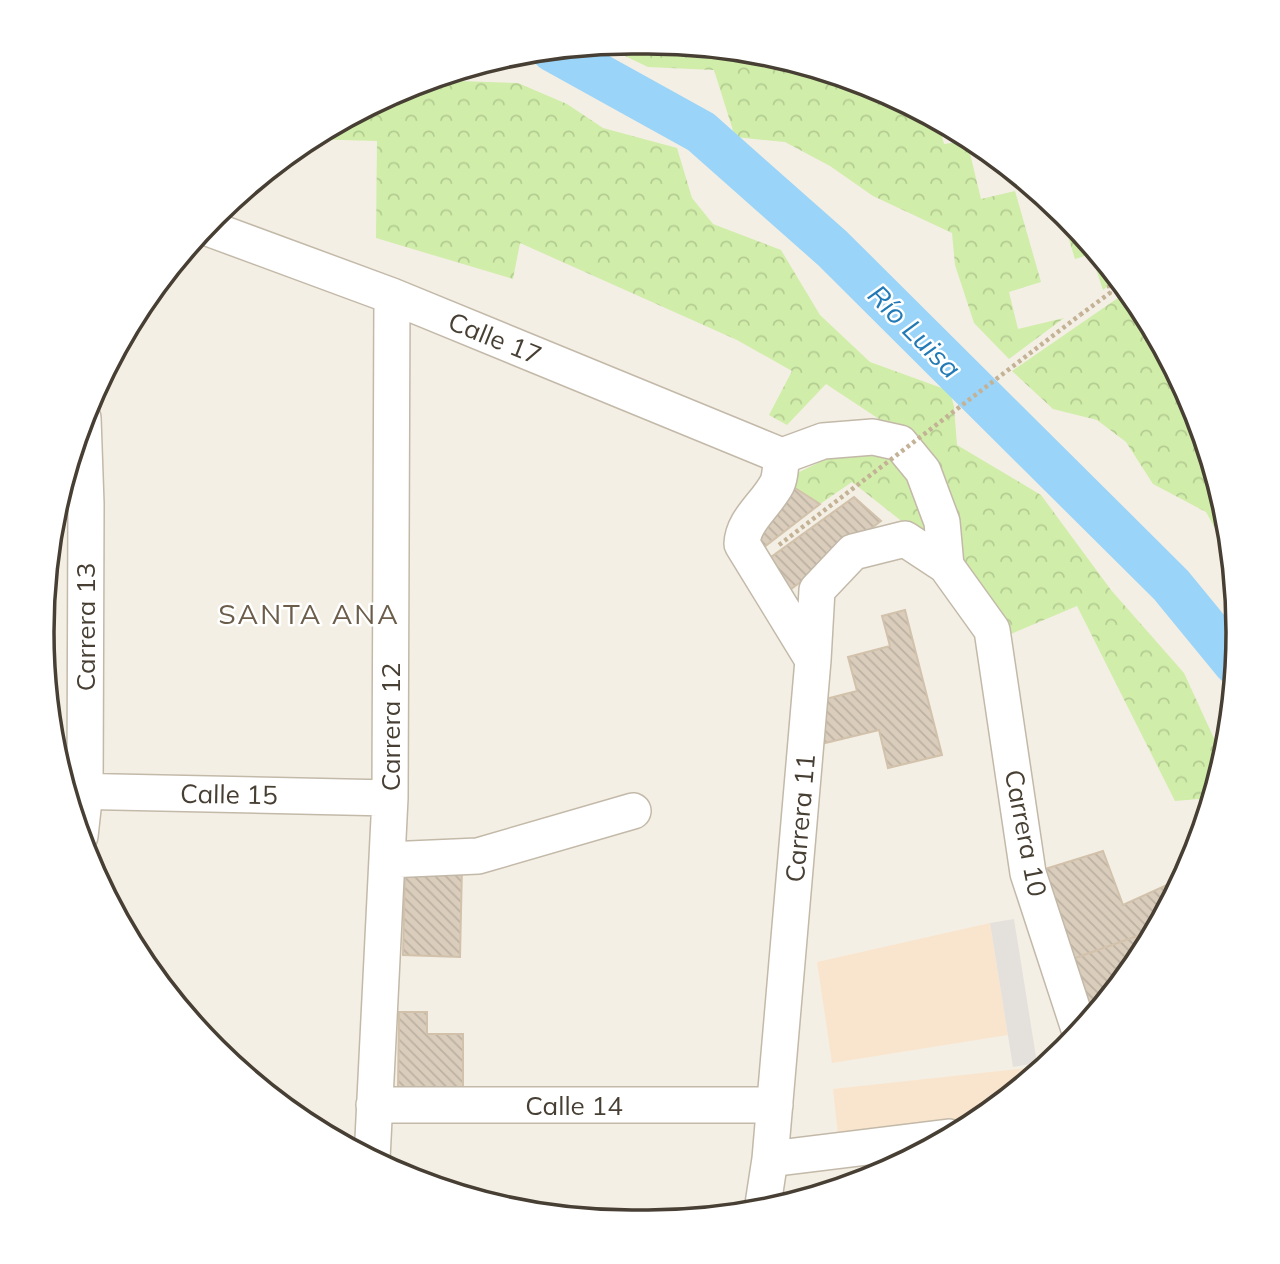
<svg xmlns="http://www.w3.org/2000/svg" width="1280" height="1264" font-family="Mulish,sans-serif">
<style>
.commercial{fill:#f9e5cd}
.forest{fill:url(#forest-crowns)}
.parking{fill:#e4e1dd}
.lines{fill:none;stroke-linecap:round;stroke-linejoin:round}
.river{stroke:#9ad4f8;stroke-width:44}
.building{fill:url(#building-back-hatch);stroke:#d2c2ab;stroke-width:2}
.minor-casing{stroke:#c3b9a9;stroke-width:38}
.path{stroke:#c4b296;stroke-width:4.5;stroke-dasharray:3.5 3.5;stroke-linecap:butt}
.minor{stroke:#fff;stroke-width:35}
.path-bridge{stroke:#c4b296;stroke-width:4.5;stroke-dasharray:3.5 3.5;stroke-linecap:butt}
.labels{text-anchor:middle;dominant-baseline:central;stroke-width:5;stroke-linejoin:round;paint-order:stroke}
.street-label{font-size:26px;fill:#473f33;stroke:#fff}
.water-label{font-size:28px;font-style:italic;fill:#217ab5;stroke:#fff}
.neighbourhood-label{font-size:28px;letter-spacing:2px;fill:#6b5d4a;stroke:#fff}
.rim{fill:none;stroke:#473f33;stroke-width:3.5}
</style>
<defs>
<pattern id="forest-crowns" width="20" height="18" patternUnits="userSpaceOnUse" patternTransform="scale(1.75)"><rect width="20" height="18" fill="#d0eda9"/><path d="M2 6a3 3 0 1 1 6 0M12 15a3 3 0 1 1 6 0" fill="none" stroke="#b4cc92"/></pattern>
<pattern id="building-back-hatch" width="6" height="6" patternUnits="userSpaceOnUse" patternTransform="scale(1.75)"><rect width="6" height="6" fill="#dacdbc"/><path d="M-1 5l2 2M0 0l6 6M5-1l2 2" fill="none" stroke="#bcb1a2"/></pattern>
</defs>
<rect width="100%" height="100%" fill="#f4efe4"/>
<path class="commercial" d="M 990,923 L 1008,1035 L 832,1063 L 817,962 Z
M 1027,1068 L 1028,1080 L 978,1121 L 838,1136 L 833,1089 Z"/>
<path class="forest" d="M 632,42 L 763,53 L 873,87 L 938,121 L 944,144 L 967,141 L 981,199 L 1015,191 L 1041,282 L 1009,292 L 1018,329 L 1064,318 L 1009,359 L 974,323 L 955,265 L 952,233 L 873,196 L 830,166 L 785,142 L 735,137 L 714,70 L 648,67 L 602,45 Z
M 430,80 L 518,83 L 567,104 L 603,128 L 677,148 L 692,198 L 713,224 L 781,250 L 820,315 L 870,362 L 950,391 L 954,407 L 957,445 L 1041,495 L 1111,590 L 1184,673 L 1223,758 L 1211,798 L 1175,801 L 1077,606 L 992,642 L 904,523 L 852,482 L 820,504 L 795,488 L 795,474 L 843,451 L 879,419 L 826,384 L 787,425 L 769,415 L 792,371 L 737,340 L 520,243 L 513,279 L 376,238 L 377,141 L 309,139 L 406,87 Z
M 1060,211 L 1118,279 L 1103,290 L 1091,254 L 1075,259 Z
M 1128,291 L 1138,304 L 1193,406 L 1183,414 L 1203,439 L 1222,500 L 1220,502 L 1227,517 L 1230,555 L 1206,512 L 1153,484 L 1126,442 L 1097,420 L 1053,409 L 1012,371 Z"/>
<path class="parking" d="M 1014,919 L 1037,1063 L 1013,1067 L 990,923 Z"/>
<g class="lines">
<path class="river" d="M 553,50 L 701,132 L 832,248 L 1171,585 L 1235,663"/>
</g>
<path class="building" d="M 795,474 L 795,488 L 820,504 L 755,554 L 745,537 Z
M 854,497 L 881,521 L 774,602 L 753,570 Z
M 905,610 L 942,755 L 888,768 L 879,730 L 817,745 L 806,704 L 857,691 L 848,657 L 890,646 L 882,616 Z
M 1103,851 L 1123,905 L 1169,884 L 1174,894 L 1154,930 L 1067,961 L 1042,870 Z
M 405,865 L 462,867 L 460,957 L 403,955 Z
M 1154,930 L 1139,959 L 1082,1028 L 1067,961 Z
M 399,1012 L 427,1012 L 427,1034 L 463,1034 L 463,1089 L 398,1088 Z"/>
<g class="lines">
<defs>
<path id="minor" d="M 205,227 L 392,296 L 782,456
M 782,456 L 823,441 L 873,437 L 900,443 L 923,471 L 942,522 L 946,566
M 813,660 L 817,590 L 853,552 L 905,539 L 946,566 L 992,630 L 1028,873 L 1080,1032
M 67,791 L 390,798
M 80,836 L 85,791 L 86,504 L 83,418
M 387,860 L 478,856 L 633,811
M 374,1105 L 775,1105
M 372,1159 L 390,798 L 392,296
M 770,1159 L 949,1137
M 762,1211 L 770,1159 L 813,660 L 742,544 C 743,520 766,505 777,484 C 781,476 780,465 782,456"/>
</defs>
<use href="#minor" class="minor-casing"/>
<path class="path" d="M 1106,264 L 1110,293
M 1080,315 L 1122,284"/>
<use href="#minor" class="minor"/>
<path class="path-bridge" d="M 779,545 L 1080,315"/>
</g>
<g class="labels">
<g class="street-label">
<text transform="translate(495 338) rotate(22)">Calle 17</text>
<text transform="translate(85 627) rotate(-90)">Carrera 13</text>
<text transform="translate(390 727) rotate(-90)">Carrera 12</text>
<text transform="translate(229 794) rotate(1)">Calle 15</text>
<text transform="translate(800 818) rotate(-85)">Carrera 11</text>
<text transform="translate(1026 833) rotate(79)">Carrera 10</text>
<text x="574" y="1105">Calle 14</text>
</g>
<g class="water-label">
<text transform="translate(915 331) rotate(45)">Río Luisa</text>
</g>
<g class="neighbourhood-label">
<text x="309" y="613">SANTA ANA</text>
</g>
</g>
<path d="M0 0H1280V1264H0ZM632 54H648A578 578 0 0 1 1226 632V632A578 578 0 0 1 648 1210H632A578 578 0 0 1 54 632V632A578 578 0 0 1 632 54Z" fill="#fff" fill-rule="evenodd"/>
<path class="rim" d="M632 54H648A578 578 0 0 1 1226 632V632A578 578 0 0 1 648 1210H632A578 578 0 0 1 54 632V632A578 578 0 0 1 632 54Z"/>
</svg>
